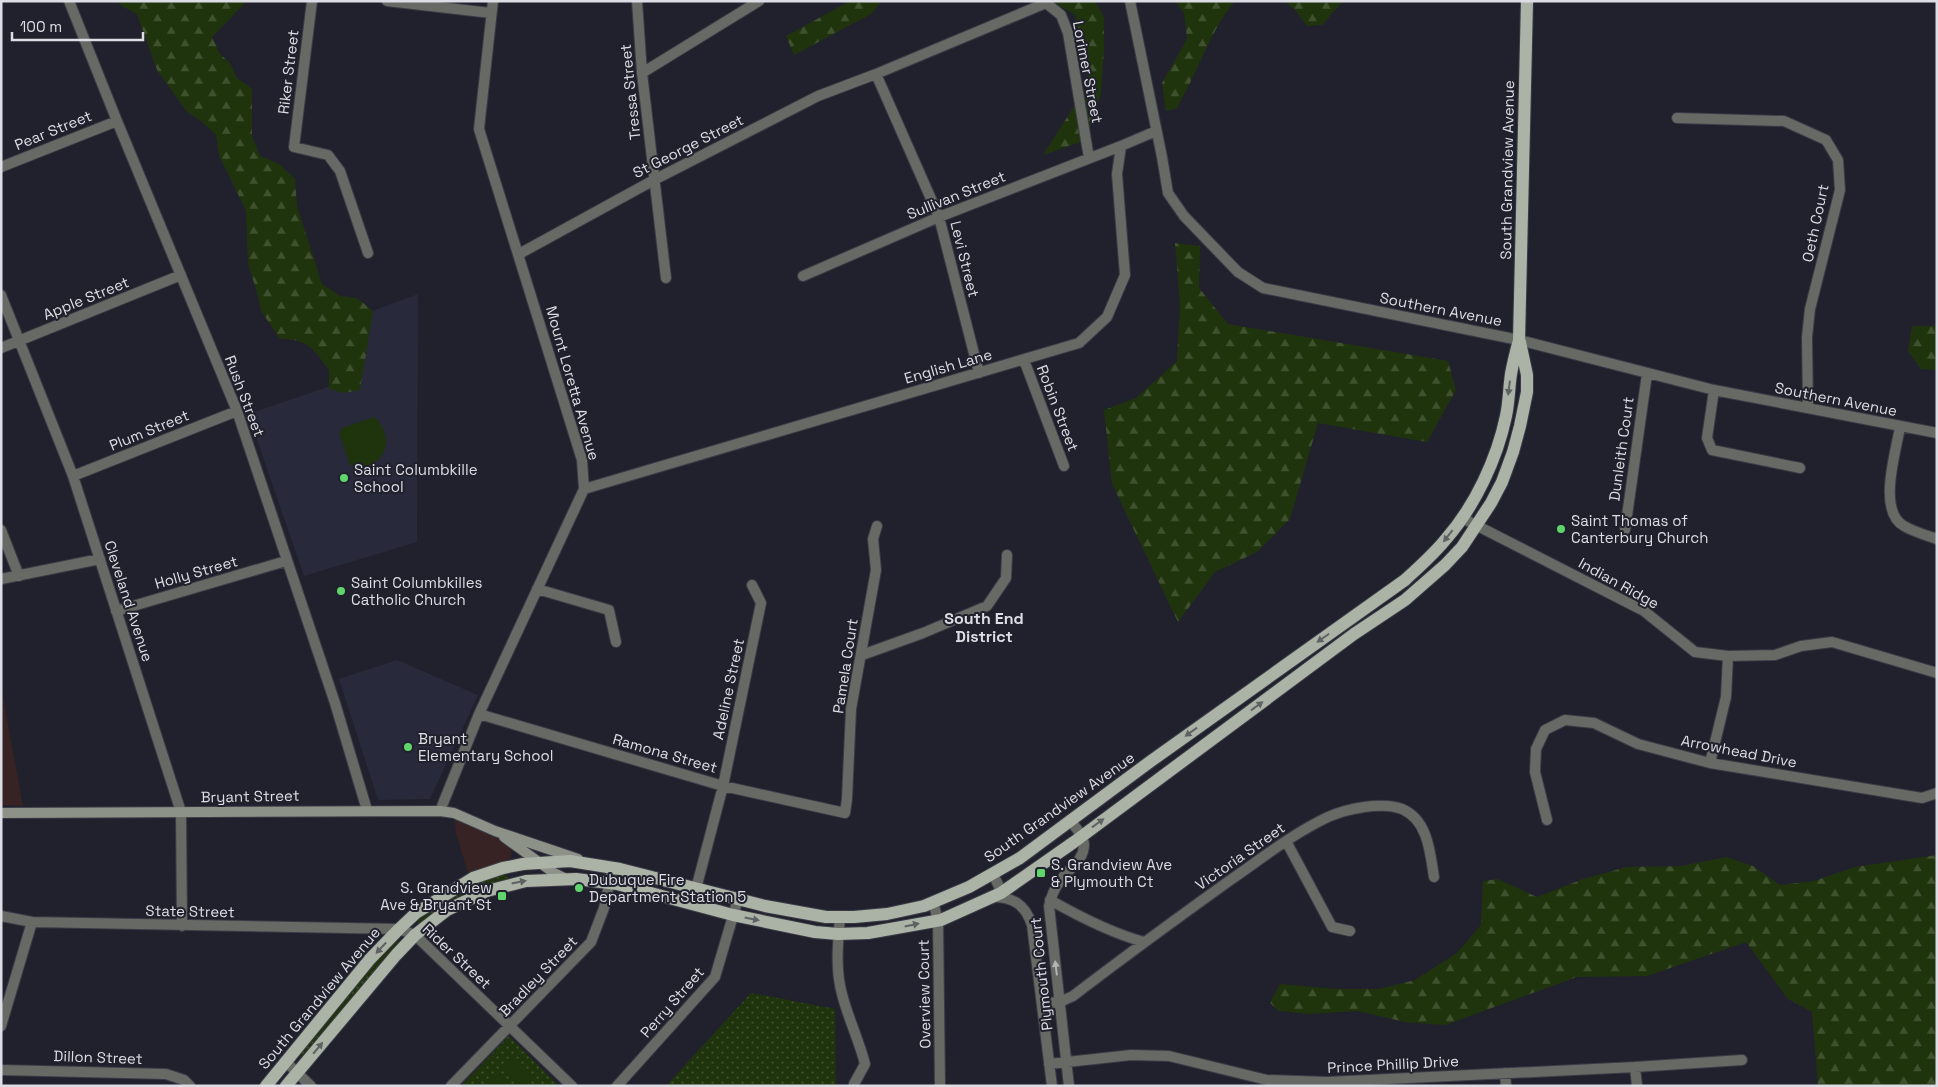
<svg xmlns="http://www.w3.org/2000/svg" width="1938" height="1087" font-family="'Space Grotesk',sans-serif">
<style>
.commercial{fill:#372323}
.built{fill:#28293a}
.grass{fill:url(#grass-dots)}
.forest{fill:url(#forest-firs)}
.park{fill:#1f340c}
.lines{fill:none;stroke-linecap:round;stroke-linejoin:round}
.street-casing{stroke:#3a3b46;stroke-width:12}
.secondary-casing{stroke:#3a3b46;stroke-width:12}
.primary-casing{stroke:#3a3b46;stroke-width:14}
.street{stroke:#666964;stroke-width:10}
.secondary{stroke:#8d9289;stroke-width:10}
.primary{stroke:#abb2a6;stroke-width:12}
.oneway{fill:#5f6263}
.oneway2{fill:#b3b4b8}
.poi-dot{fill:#5fd56b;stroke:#20212c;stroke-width:2}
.labels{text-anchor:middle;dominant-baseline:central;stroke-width:4;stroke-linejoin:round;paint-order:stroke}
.street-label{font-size:15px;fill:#dddde5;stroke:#20212c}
.poi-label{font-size:15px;fill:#dddde5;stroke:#20212c;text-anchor:start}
.neighbourhood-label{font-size:16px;font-weight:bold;fill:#dddde5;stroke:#20212c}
</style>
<defs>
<pattern id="grass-dots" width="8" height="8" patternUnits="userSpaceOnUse" patternTransform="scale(1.25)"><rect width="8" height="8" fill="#1f340c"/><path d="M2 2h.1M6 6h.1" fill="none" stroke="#3f512f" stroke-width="1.8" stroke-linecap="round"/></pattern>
<pattern id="forest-firs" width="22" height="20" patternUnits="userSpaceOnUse" patternTransform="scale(1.25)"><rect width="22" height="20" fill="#1f340c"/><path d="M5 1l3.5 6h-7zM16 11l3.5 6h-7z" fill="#3f512f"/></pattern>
</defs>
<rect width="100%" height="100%" fill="#20212c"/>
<path class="commercial" d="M 1,686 L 23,806 L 1,805 Z
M 454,815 L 493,833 L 508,843 L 512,849 L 511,857 L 506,861 L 468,873 L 456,834 Z"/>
<path class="built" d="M 418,294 L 417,542 L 304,576 L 248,414 L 360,376 L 367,313 Z
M 397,660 L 478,695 L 430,799 L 378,800 L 339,679 Z"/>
<path class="grass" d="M 506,874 L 508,880 L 420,923 L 416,922 L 417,919 L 474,884 Z
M 397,939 L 399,941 L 398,944 L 303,1057 L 299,1057 L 298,1055 L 389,945 Z
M 751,993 L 835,1009 L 836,1086 L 666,1086 Z
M 509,1036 L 559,1086 L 461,1086 Z"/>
<path class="forest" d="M 117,1 L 247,1 L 212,37 L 220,54 L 230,63 L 237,78 L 252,89 L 252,136 L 260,156 L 279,164 L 295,179 L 297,206 L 322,284 L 340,296 L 357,298 L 373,311 L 360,390 L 344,393 L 329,389 L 329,370 C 313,349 309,339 280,339 L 261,311 L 257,293 L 248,263 L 246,211 L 219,155 L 216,135 L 201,121 L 187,112 L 157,70 L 137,14 L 122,6 Z
M 850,1 L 882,1 L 871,14 L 794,55 L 786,36 Z
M 1052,1 L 1095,1 L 1104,17 L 1104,49 L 1101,93 L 1086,140 L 1043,155 L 1089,83 L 1075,15 Z
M 1175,1 L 1235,1 C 1208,33 1198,74 1176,109 L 1166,111 L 1162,83 L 1187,39 L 1184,13 Z
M 1284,1 L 1343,1 L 1322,25 L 1307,26 L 1295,10 Z
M 1175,243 L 1200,246 L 1199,288 L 1228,324 L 1448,361 L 1456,390 L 1427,442 L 1318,423 L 1290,519 L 1257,552 L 1215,572 L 1178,622 L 1112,484 L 1104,410 L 1136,398 L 1177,361 L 1180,304 Z
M 1912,326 L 1937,326 L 1937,370 L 1921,369 L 1908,351 Z
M 1937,855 L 1937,1086 L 1818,1086 L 1812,1012 L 1788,999 L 1746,942 L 1647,976 L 1577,977 L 1445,1025 L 1405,1022 L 1358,1011 L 1309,1014 L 1279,1011 L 1270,1003 L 1280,984 L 1337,989 L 1379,989 L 1415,980 L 1457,953 L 1481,925 L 1483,881 L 1498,879 L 1537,897 L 1583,879 L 1627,867 L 1681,866 L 1726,857 L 1753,866 L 1780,885 L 1814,881 L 1855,867 Z"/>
<path class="park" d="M 374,417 C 399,439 382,474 350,465 L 339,433 L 342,428 Z
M 512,1056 L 534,1078 L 526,1086 L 521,1086 L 502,1066 Z
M 497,1071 L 512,1086 L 492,1086 L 487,1081 Z"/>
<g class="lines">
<defs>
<path id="street" d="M 69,1 L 117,121 L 237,411 L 335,703 L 367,810
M 312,1 L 294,147 L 328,155 L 340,171 L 368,253
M 387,1 L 491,13
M 637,1 L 642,73 L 666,278
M 1130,1 L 1162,157 L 1168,193 L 1184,216 L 1238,272 L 1263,288 L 1519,340 L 1714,390 L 1937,433
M 642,73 L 759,1
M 876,74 L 939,217 L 979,373
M 1677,118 L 1784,121 L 1826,140 L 1838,160 L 1840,190 L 1810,309 L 1807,337 L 1808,407
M 1,167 L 117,121
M 519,254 L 654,180 L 818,96 L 876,74 L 1046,3 L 1061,15 L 1068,33 L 1089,158
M 803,276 L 939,217 L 1121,146
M 1,295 L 73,476 L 181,812 L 182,926
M 1,348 L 181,275
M 1024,360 L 1064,466
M 1714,390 L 1707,438 L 1712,450 L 1800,468
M 1900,427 C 1896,452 1877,511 1904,526 C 1914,532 1926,535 1937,539
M 73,476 L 237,411
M 584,489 L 1079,343 L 1107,317 L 1125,275 L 1117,174 L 1121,146 L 1156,131
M 1462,518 L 1644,611 L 1695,652 L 1728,656 L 1775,655 L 1801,646 L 1832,642 L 1937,673
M 1,530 L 19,576
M 1625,530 L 1647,374
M 1,579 L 100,559
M 537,589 L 609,610 L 616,642
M 116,611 L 286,561
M 862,655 L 923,633 L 987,606 L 1006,578 L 1007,555
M 479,714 L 723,786 L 845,813 L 847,799 L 851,709 L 876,570 L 873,539 L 877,526
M 1710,763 L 1726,697 L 1728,656
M 440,811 L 479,714 L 584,489 L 582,460 L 479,129 L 493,1
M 1547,820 L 1535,772 L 1536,749 L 1545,730 L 1565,720 L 1594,723 L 1638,744 L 1710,763 L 1922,798 L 1937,793
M 1286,841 L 1332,927 L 1350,931
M 993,874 L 1004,897
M 992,897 C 1013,897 1025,904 1032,925 L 1052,1086
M 1050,900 C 1080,917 1111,933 1144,942
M 933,902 L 938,920 L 940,1086
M 692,904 L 723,786 L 761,603 L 752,585
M 1,916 L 32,922 L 399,929 L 415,935 L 572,1086
M 840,917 C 838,942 835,969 842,994 C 848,1018 859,1040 865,1064 L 854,1084
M 1042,1003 L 1060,1002 L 1073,996 C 1124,957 1176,919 1229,881 C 1261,859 1292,834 1328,817 C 1346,809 1382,801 1402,809 C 1428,820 1430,852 1434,877
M 1,1026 L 32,922
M 285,1061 L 311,1086
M 1049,1064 L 1131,1055 L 1169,1056 L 1267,1080 L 1327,1082 L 1635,1067 L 1742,1060
M 1635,1067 L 1637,1086
M 1,1070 L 166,1074 L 184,1080 L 190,1086
M 1505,1073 L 1506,1086
M 451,1086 L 591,942 L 604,908 L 613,867
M 617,1086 L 715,977 L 738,899
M 1069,1086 L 1049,906 C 1051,897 1054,889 1060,881 C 1068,869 1084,861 1084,845 C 1084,836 1075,827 1070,820"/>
<path id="secondary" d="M 1,813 L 440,811 L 454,813 L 495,831 L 578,859
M 504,837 L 554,873 L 566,879"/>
<path id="primary" d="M 266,1086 L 370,959 L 399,929 L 416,913 L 473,878 L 503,868 L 523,864 L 570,861 L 620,869 L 765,906 L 826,917 L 854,917 L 887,914 L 924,906 L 969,887 L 1020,858 L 1151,761 L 1405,580 C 1419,567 1434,554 1446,539 C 1475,506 1497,459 1506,416 C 1509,402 1509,387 1511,374 C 1513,362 1516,351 1519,340 L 1527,1
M 286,1086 L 396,955 L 415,935 L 447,910 L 487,891 L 526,881 L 576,879 L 617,884 L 733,915 L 815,932 L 838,934 L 868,933 L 941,920 L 1001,893 L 1074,842 L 1354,634 L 1405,600 L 1445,565 L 1462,547 L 1491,503 L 1502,482 L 1513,452 L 1520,426 L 1527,392 L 1527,375 L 1520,342"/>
</defs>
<use href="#street" class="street-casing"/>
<use href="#secondary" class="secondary-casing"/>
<use href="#primary" class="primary-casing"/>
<use href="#street" class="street"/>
<use href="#secondary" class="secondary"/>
<use href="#primary" class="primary"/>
</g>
<defs><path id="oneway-solid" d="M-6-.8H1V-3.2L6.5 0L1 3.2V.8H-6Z" transform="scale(1.25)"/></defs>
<g class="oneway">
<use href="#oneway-solid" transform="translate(1509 388) rotate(97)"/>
<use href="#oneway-solid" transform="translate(1448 536) rotate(128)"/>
<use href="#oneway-solid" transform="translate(1323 638) rotate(145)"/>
<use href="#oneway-solid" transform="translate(1257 706) rotate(-36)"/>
<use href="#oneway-solid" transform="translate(1191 732) rotate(144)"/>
<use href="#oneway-solid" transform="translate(1098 823) rotate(-36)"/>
<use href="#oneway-solid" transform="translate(519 882) rotate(-11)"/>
<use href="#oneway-solid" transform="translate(752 919) rotate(11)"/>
<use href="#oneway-solid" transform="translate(912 925) rotate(-12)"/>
<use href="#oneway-solid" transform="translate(381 948) rotate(133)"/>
<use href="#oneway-solid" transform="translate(318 1048) rotate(-50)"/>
</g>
<use class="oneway2" href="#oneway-solid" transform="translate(1056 968) rotate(-97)"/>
<g class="poi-dot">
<circle cx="344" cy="478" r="5"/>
<circle cx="1561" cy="529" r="5"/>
<circle cx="341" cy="591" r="5"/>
<circle cx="408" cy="747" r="5"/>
<rect x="1036" y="868" width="10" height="10" rx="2.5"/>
<circle cx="579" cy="888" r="5"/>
<rect x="497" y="891" width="10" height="10" rx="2.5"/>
</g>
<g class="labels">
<g class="street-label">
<text transform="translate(288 72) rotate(-83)">Riker Street</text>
<text transform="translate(1088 72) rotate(79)">Lorimer Street</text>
<text transform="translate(630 92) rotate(-96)">Tressa Street</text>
<text transform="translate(53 130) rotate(-22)">Pear Street</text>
<text transform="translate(688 146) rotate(-27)">St George Street</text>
<text transform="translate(1507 170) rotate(-89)">South Grandview Avenue</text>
<text transform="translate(956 195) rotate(-22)">Sullivan Street</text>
<text transform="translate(1815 223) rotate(-78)">Oeth Court</text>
<text transform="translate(965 259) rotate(76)">Levi Street</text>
<text transform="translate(86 298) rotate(-22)">Apple Street</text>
<text transform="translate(1441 309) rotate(11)">Southern Avenue</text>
<text transform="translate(948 366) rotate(-16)">English Lane</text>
<text transform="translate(573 383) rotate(74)">Mount Loretta Avenue</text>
<text transform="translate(245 396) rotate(69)">Rush Street</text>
<text transform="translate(1836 399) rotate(11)">Southern Avenue</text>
<text transform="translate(1058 408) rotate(69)">Robin Street</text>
<text transform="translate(149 430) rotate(-22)">Plum Street</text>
<text transform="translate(1621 449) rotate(-82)">Dunleith Court</text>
<text transform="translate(196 572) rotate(-16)">Holly Street</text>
<text transform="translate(1619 583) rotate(29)">Indian Ridge</text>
<text transform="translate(129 601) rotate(72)">Cleveland Avenue</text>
<text transform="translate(845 666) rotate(-81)">Pamela Court</text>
<text transform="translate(728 689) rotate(-78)">Adeline Street</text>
<text transform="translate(1739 751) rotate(11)">Arrowhead Drive</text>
<text transform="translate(665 753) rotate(16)">Ramona Street</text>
<text transform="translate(250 796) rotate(-1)">Bryant Street</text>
<text transform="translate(1059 807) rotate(-35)">South Grandview Avenue</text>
<text transform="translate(1240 856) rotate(-35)">Victoria Street</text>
<text transform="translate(190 911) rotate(1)">State Street</text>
<text transform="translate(457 956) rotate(43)">Rider Street</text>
<text transform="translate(1041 974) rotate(-96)">Plymouth Court</text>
<text transform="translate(538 976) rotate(-46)">Bradley Street</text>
<text transform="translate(924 994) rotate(-91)">Overview Court</text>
<text transform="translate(319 998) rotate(-50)">South Grandview Avenue</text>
<text transform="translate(672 1002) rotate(-49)">Perry Street</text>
<text transform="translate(98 1057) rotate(2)">Dillon Street</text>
<text transform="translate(1393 1064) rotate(-3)">Prince Phillip Drive</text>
</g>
<g class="poi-label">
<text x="354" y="469">Saint Columbkille<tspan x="354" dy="17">School</tspan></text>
<text x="1571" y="520">Saint Thomas of<tspan x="1571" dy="17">Canterbury Church</tspan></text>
<text x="351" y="582">Saint Columbkilles<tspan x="351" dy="17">Catholic Church</tspan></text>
<text x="418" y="738">Bryant<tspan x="418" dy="17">Elementary School</tspan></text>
<text x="1051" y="864">S. Grandview Ave<tspan x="1051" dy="17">&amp; Plymouth Ct</tspan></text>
<text x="589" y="879">Dubuque Fire<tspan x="589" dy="17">Department Station 5</tspan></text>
<text x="492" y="887" text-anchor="end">S. Grandview<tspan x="492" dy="17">Ave &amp; Bryant St</tspan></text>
</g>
<g class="neighbourhood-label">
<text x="984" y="618">South End<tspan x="984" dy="18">District</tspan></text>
</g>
</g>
<rect width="1938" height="1087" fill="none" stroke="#dddde5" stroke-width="5"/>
<path d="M12 32v8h131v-8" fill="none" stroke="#dddde5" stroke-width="2.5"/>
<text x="20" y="32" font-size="15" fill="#dddde5" stroke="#20212c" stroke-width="4" paint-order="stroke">100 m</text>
</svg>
